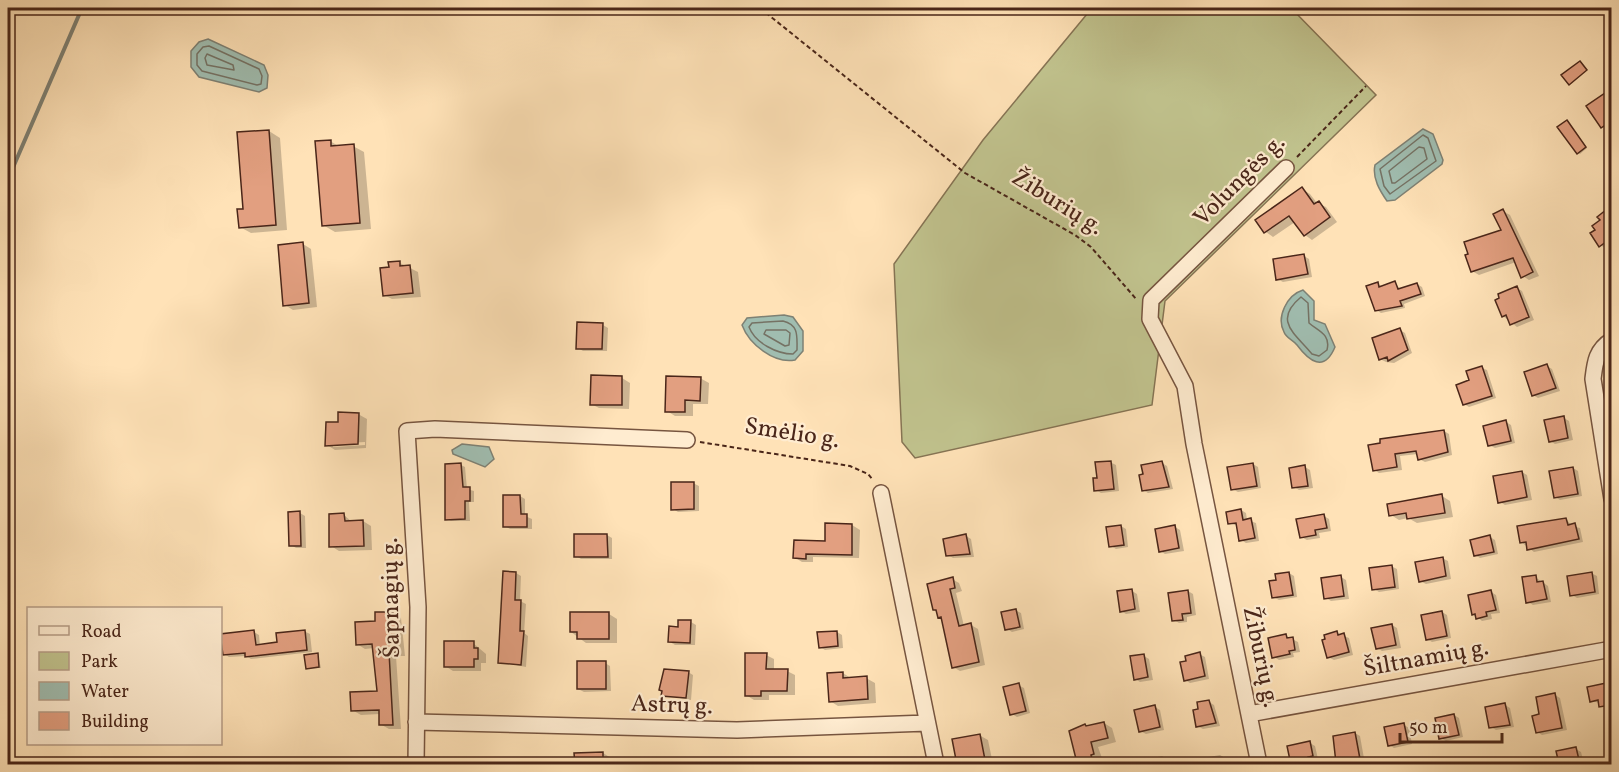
<svg xmlns="http://www.w3.org/2000/svg" width="1619" height="772" font-family="Vollkorn,serif">
<style>
.green{fill:#c1c38e;stroke:#867454;stroke-width:1.5}
.water{fill:#a0bdb0;stroke:#7e8174;stroke-width:1.5}
.shadow{fill:#0003;fill-rule:evenodd}
.lines{fill:none;stroke-linecap:round;stroke-linejoin:round}
.shore{stroke:#757264;stroke-width:1.5}
.stream{stroke:#7e8174;stroke-width:4}
.building{fill:#e29f80;stroke:#4a2619;stroke-width:1.5}
.street-casing{stroke:#775540;stroke-width:18}
.path{stroke:#4a2619;stroke-width:2;stroke-dasharray:4.5 3;stroke-linecap:butt}
.street{stroke:#ffecd0;stroke-width:15}
.labels{text-anchor:middle;dominant-baseline:central;stroke-width:4.5;stroke-linejoin:round;paint-order:stroke}
.street-label{font-size:24px;fill:#4a2619;stroke:#ffecd0}
</style>
<rect width="100%" height="100%" fill="#ffe2b7"/>
<filter id="stains"><feTurbulence type="fractalNoise" baseFrequency=".00333" numOctaves="4"/><feColorMatrix values="0 0 0 0 .2 0 0 0 0 .09 0 0 0 0 .02 0 0 0 .5 -.17"/></filter>
<radialGradient id="worn" r=".72"><stop offset=".6" stop-color="#630" stop-opacity="0"/><stop offset="1" stop-color="#630" stop-opacity=".3"/></radialGradient>
<path class="green" d="M 1092,8 L 1291,8 L 1376,95 L 1165,301 L 1152,405 L 915,458 L 902,442 L 894,264 L 983,140 Z"/>
<path class="water" d="M 208,39 L 264,65 L 268,75 L 267,88 L 259,92 L 199,77 L 191,67 L 191,51 L 199,42 Z
M 1423,129 L 1433,134 L 1443,160 L 1442,164 L 1395,200 L 1387,201 C 1380,191 1372,178 1375,165 Z
M 1303,290 L 1314,301 L 1314,320 L 1325,324 L 1335,347 C 1324,373 1309,361 1297,345 C 1293,340 1286,338 1284,332 C 1276,317 1287,295 1303,290 Z
M 784,315 L 793,317 L 803,331 L 803,351 L 795,360 C 774,364 749,344 742,325 L 747,318 Z
M 462,444 L 489,447 L 494,459 L 485,467 L 453,454 L 452,450 Z"/>
<path class="shadow" d="M 1612,90 L 1612,131 L 1611,132 L 1602,127 L 1588,107 Z
M 1569,123 L 1587,148 L 1580,154 L 1578,153 Z
M 269,131 L 280,138 L 287,230 L 251,233 L 240,227 Z
M 330,141 L 340,147 L 353,146 L 364,152 L 371,229 L 335,232 L 323,225 Z
M 1302,189 L 1310,194 L 1317,203 L 1326,207 L 1337,222 L 1312,240 L 1305,235 L 1295,222 L 1273,237 L 1266,232 L 1258,221 Z
M 1612,208 L 1612,248 L 1609,250 L 1600,245 L 1597,230 L 1602,221 L 1599,217 Z
M 1503,211 L 1510,215 L 1539,276 L 1529,280 L 1523,276 L 1516,262 L 1479,275 L 1472,271 L 1503,230 Z
M 303,244 L 311,249 L 317,307 L 293,310 L 285,305 Z
M 1304,256 L 1309,259 L 1312,277 L 1283,282 L 1277,279 Z
M 400,263 L 418,272 L 421,297 L 392,299 L 384,295 L 390,269 Z
M 1395,283 L 1401,290 L 1417,284 L 1422,287 L 1425,296 L 1404,304 L 1405,308 L 1381,313 L 1376,310 L 1378,284 L 1383,287 Z
M 1517,288 L 1522,291 L 1534,320 L 1517,327 L 1503,316 Z
M 603,325 L 608,328 L 607,351 L 583,351 L 578,348 Z
M 1400,330 L 1405,333 L 1412,353 L 1394,363 L 1386,362 L 1380,359 Z
M 1547,366 L 1552,369 L 1560,391 L 1538,398 L 1533,395 Z
M 1482,368 L 1487,370 L 1496,398 L 1469,407 L 1464,404 L 1471,381 Z
M 592,377 L 622,378 L 630,383 L 629,409 L 599,408 L 591,404 Z
M 700,378 L 709,383 L 708,404 L 693,404 L 693,416 L 675,416 L 667,411 Z
M 358,414 L 367,419 L 366,448 L 335,450 L 327,445 L 339,424 ZM 365,442 L 365,445 L 333,447 L 333,444 Z
M 1564,418 L 1569,421 L 1573,440 L 1555,444 L 1550,441 Z
M 1506,422 L 1511,425 L 1515,443 L 1495,448 L 1489,445 Z
M 1444,431 L 1449,434 L 1452,455 L 1425,462 L 1419,459 L 1418,454 L 1400,456 L 1402,470 L 1379,473 L 1374,470 L 1370,447 Z
M 1110,462 L 1116,465 L 1119,491 L 1101,493 L 1096,490 L 1098,479 Z
M 1162,463 L 1167,466 L 1173,489 L 1148,493 L 1143,490 Z
M 1253,464 L 1258,467 L 1261,488 L 1238,492 L 1232,489 Z
M 461,465 L 465,467 L 467,489 L 474,491 L 474,502 L 469,502 L 470,521 L 451,521 L 447,519 Z
M 1305,467 L 1310,470 L 1313,488 L 1299,490 L 1294,487 Z
M 1573,468 L 1578,471 L 1582,496 L 1560,500 L 1555,497 Z
M 1522,472 L 1527,475 L 1532,500 L 1505,505 L 1500,502 Z
M 693,483 L 699,486 L 699,511 L 678,512 L 673,509 Z
M 520,496 L 525,499 L 525,516 L 532,519 L 532,529 L 510,529 L 505,526 Z
M 1442,496 L 1450,501 L 1453,517 L 1417,523 L 1408,518 L 1399,520 L 1391,515 Z
M 1241,510 L 1246,513 L 1247,520 L 1256,523 L 1259,541 L 1246,543 L 1241,540 L 1238,526 L 1229,523 Z
M 300,513 L 305,516 L 306,548 L 296,548 L 291,545 Z
M 344,515 L 352,522 L 363,521 L 371,526 L 372,550 L 339,551 L 331,546 Z
M 1324,516 L 1329,519 L 1331,531 L 1319,533 L 1320,538 L 1307,540 L 1301,537 Z
M 1566,519 L 1572,526 L 1580,528 L 1583,542 L 1534,552 L 1521,542 Z
M 827,525 L 852,525 L 860,530 L 859,558 L 813,557 L 813,562 L 802,562 L 794,557 L 826,543 Z
M 1121,526 L 1126,529 L 1128,547 L 1116,549 L 1111,546 Z
M 1175,527 L 1180,530 L 1184,551 L 1165,554 L 1160,551 Z
M 607,535 L 612,538 L 612,559 L 581,559 L 576,556 Z
M 966,536 L 971,539 L 974,557 L 953,558 L 948,555 Z
M 1490,537 L 1495,540 L 1498,554 L 1480,558 L 1475,555 Z
M 1442,558 L 1448,561 L 1451,579 L 1426,584 L 1420,581 Z
M 1391,566 L 1397,569 L 1399,589 L 1379,592 L 1374,589 Z
M 516,573 L 521,576 L 520,601 L 526,604 L 524,633 L 528,636 L 526,667 L 500,662 Z
M 1289,573 L 1294,576 L 1297,597 L 1279,600 L 1273,597 L 1276,575 Z
M 1591,573 L 1597,576 L 1599,594 L 1577,598 L 1572,595 Z
M 1341,577 L 1346,580 L 1349,599 L 1331,601 L 1326,598 Z
M 1535,577 L 1548,586 L 1551,602 L 1533,605 L 1528,602 Z
M 952,579 L 959,583 L 962,591 L 956,593 L 964,626 L 971,625 L 978,629 L 985,665 L 960,671 L 953,667 L 943,619 L 935,610 Z
M 1132,591 L 1137,594 L 1140,612 L 1126,614 L 1121,611 Z
M 1188,591 L 1193,594 L 1196,615 L 1187,617 L 1187,622 L 1179,623 L 1174,620 Z
M 1491,592 L 1496,595 L 1500,613 L 1491,614 L 1492,619 L 1482,621 L 1474,614 Z
M 1015,610 L 1021,613 L 1024,629 L 1012,632 L 1007,629 Z
M 1442,612 L 1447,615 L 1451,638 L 1432,642 L 1427,639 Z
M 392,613 L 401,618 L 405,656 L 396,656 L 401,729 L 389,729 L 380,724 L 380,714 L 361,715 L 352,710 L 378,692 L 374,648 L 365,649 L 357,644 L 377,623 Z
M 609,614 L 617,619 L 617,643 L 586,643 L 571,632 Z
M 691,622 L 696,625 L 695,645 L 675,645 L 670,642 L 680,628 Z
M 1392,625 L 1397,628 L 1401,648 L 1382,651 L 1377,648 Z
M 304,631 L 310,634 L 312,652 L 251,659 L 246,656 L 229,657 L 224,654 L 254,632 L 259,635 L 260,646 L 278,644 Z
M 837,632 L 842,635 L 843,648 L 825,650 L 820,647 Z
M 1337,633 L 1349,638 L 1353,655 L 1334,660 L 1328,657 Z
M 1286,636 L 1298,642 L 1300,652 L 1293,653 L 1294,657 L 1279,660 L 1274,657 Z
M 473,643 L 486,654 L 486,663 L 481,663 L 481,671 L 453,671 L 445,666 Z
M 1199,654 L 1205,657 L 1209,679 L 1190,683 L 1185,680 L 1188,662 Z
M 318,655 L 321,668 L 307,668 Z
M 766,655 L 774,659 L 774,670 L 787,671 L 795,675 L 795,695 L 769,695 L 769,700 L 754,700 L 746,695 Z
M 1144,656 L 1149,659 L 1153,680 L 1140,682 L 1135,679 Z
M 605,663 L 610,666 L 611,691 L 584,692 L 578,689 Z
M 688,672 L 693,675 L 691,700 L 663,695 Z
M 843,673 L 852,679 L 866,678 L 875,683 L 876,703 L 838,706 L 830,701 Z
M 1612,684 L 1612,708 L 1606,709 L 1600,703 L 1591,701 L 1589,688 Z
M 1018,685 L 1024,688 L 1030,713 L 1017,717 L 1012,714 Z
M 1555,695 L 1560,698 L 1567,730 L 1542,735 L 1537,732 L 1541,716 Z
M 1209,702 L 1214,705 L 1220,726 L 1203,729 L 1197,726 L 1200,710 Z
M 1505,705 L 1510,708 L 1514,727 L 1496,730 L 1491,727 Z
M 1155,707 L 1160,710 L 1164,730 L 1146,734 L 1140,731 Z
M 1454,715 L 1459,718 L 1463,737 L 1446,741 L 1440,738 Z
M 1104,723 L 1112,728 L 1116,742 L 1098,747 L 1102,758 L 1099,759 L 1100,763 L 1083,764 L 1078,762 L 1085,725 L 1089,727 Z
M 1404,725 L 1409,728 L 1412,744 L 1394,748 L 1389,745 Z
M 1355,733 L 1360,736 L 1365,764 L 1341,764 L 1337,762 Z
M 979,735 L 988,740 L 993,764 L 959,764 Z
M 1310,743 L 1315,746 L 1318,759 L 1310,764 L 1293,764 Z
M 1576,749 L 1581,752 L 1584,763 L 1560,763 Z
M 603,753 L 611,758 L 611,764 L 576,764 Z
M 1220,755 L 1225,758 L 1226,764 L 1204,764 L 1203,758 Z
M 1162,756 L 1167,759 L 1168,764 L 1150,764 L 1149,759 Z
M 736,759 L 764,759 L 773,764 L 736,764 Z
M 1525,759 L 1531,764 L 1508,764 L 1507,763 Z"/>
<g class="lines">
<path class="shore" d="M 209,46 L 259,69 L 262,76 L 261,84 L 257,85 L 202,71 L 197,65 L 197,54 L 203,47 Z
M 207,54 L 233,65 L 234,70 L 207,65 L 205,58 Z
M 1423,135 L 1428,138 L 1436,161 L 1390,194 L 1384,186 L 1380,169 Z
M 1419,147 L 1424,148 L 1427,159 L 1395,183 L 1392,183 L 1389,171 Z
M 1301,297 L 1308,303 L 1309,323 C 1318,331 1331,334 1327,350 L 1319,356 L 1312,354 C 1296,334 1272,321 1301,297 Z
M 783,321 C 799,325 797,336 797,350 L 793,354 C 777,354 755,343 749,327 L 752,323 Z
M 766,330 L 786,330 L 790,333 L 789,345 L 785,346 L 764,334 Z"/>
<path class="stream" d="M 8,179 L 82,8"/>
</g>
<path class="building" d="M 1580,61 L 1587,70 L 1569,85 L 1561,75 Z
M 1611,89 L 1611,121 L 1601,128 L 1586,106 Z
M 1567,120 L 1586,147 L 1577,154 L 1557,127 Z
M 269,130 L 276,225 L 239,228 L 237,209 L 243,209 L 237,132 Z
M 331,140 L 331,146 L 354,144 L 360,223 L 322,226 L 315,141 Z
M 1302,187 L 1314,204 L 1319,201 L 1330,217 L 1304,236 L 1289,216 L 1264,233 L 1255,220 Z
M 1611,206 L 1611,238 L 1599,247 L 1590,233 L 1595,230 L 1592,226 L 1600,220 L 1597,217 Z
M 1503,209 L 1533,272 L 1521,278 L 1513,258 L 1471,272 L 1465,255 L 1468,254 L 1464,242 L 1501,230 L 1493,214 Z
M 303,242 L 309,303 L 283,306 L 278,245 Z
M 1304,254 L 1308,274 L 1276,280 L 1273,259 Z
M 400,261 L 400,266 L 410,265 L 413,293 L 383,296 L 380,268 L 389,267 L 388,262 Z
M 1395,281 L 1398,289 L 1417,283 L 1421,294 L 1400,301 L 1402,306 L 1375,311 L 1366,286 L 1378,282 L 1379,287 Z
M 1517,286 L 1529,317 L 1510,325 L 1506,315 L 1502,317 L 1495,300 L 1499,298 L 1498,294 Z
M 577,322 L 603,323 L 602,349 L 576,349 Z
M 1400,328 L 1408,350 L 1388,361 L 1387,357 L 1379,360 L 1372,338 Z
M 1547,364 L 1556,388 L 1532,396 L 1524,372 Z
M 1482,366 L 1492,396 L 1463,405 L 1456,385 L 1469,380 L 1466,371 Z
M 591,375 L 622,376 L 622,405 L 590,405 Z
M 666,376 L 701,377 L 700,401 L 685,400 L 685,412 L 665,412 Z
M 338,412 L 359,413 L 358,444 L 325,446 L 326,422 L 338,422 Z
M 1564,416 L 1568,438 L 1549,442 L 1544,420 Z
M 1506,420 L 1511,441 L 1488,446 L 1483,426 Z
M 1444,430 L 1448,452 L 1418,460 L 1416,451 L 1395,454 L 1397,467 L 1373,471 L 1368,445 L 1380,443 L 1380,439 Z
M 1111,461 L 1114,489 L 1094,491 L 1093,478 L 1097,478 L 1095,462 Z
M 1162,461 L 1169,487 L 1142,491 L 1139,475 L 1143,474 L 1141,465 Z
M 461,463 L 463,487 L 470,487 L 470,501 L 465,501 L 465,519 L 445,520 L 445,464 Z
M 1253,463 L 1257,486 L 1231,490 L 1227,467 Z
M 1305,465 L 1308,486 L 1292,488 L 1289,468 Z
M 1573,467 L 1578,494 L 1554,498 L 1549,471 Z
M 1522,471 L 1527,497 L 1498,503 L 1493,476 Z
M 671,482 L 694,482 L 694,509 L 671,510 Z
M 1442,494 L 1445,513 L 1407,519 L 1406,513 L 1389,516 L 1387,504 Z
M 503,495 L 520,495 L 521,514 L 527,514 L 527,527 L 503,527 Z
M 1241,509 L 1243,520 L 1251,518 L 1255,538 L 1239,541 L 1236,523 L 1228,524 L 1226,512 Z
M 300,511 L 301,546 L 289,546 L 288,512 Z
M 344,513 L 345,521 L 363,520 L 364,546 L 329,547 L 329,514 Z
M 1324,514 L 1327,528 L 1315,530 L 1316,535 L 1300,538 L 1296,519 Z
M 1566,518 L 1568,525 L 1575,523 L 1579,539 L 1527,550 L 1526,542 L 1520,543 L 1517,526 Z
M 825,523 L 852,524 L 852,555 L 806,554 L 806,559 L 793,558 L 794,540 L 825,541 Z
M 1121,525 L 1124,545 L 1109,547 L 1106,527 Z
M 1175,525 L 1179,548 L 1159,552 L 1155,529 Z
M 574,534 L 607,534 L 608,557 L 574,557 Z
M 966,534 L 970,554 L 946,556 L 943,539 Z
M 1490,535 L 1494,552 L 1474,556 L 1470,540 Z
M 1443,557 L 1446,576 L 1419,582 L 1415,562 Z
M 1392,565 L 1395,587 L 1372,590 L 1369,568 Z
M 503,571 L 516,572 L 515,600 L 521,600 L 520,631 L 524,631 L 521,665 L 498,663 Z
M 1289,572 L 1293,595 L 1272,598 L 1269,581 L 1276,580 L 1275,574 Z
M 1592,572 L 1595,592 L 1570,596 L 1567,576 Z
M 1341,575 L 1344,596 L 1324,599 L 1321,578 Z
M 1536,575 L 1537,582 L 1543,581 L 1547,599 L 1526,603 L 1522,577 Z
M 953,577 L 955,588 L 950,589 L 959,626 L 971,623 L 979,662 L 952,668 L 941,617 L 938,618 L 936,610 L 933,610 L 927,584 Z
M 1132,589 L 1135,609 L 1120,612 L 1117,591 Z
M 1188,590 L 1191,613 L 1182,614 L 1183,620 L 1172,621 L 1168,593 Z
M 1491,590 L 1496,610 L 1486,612 L 1487,616 L 1476,619 L 1475,614 L 1472,615 L 1468,595 Z
M 1016,609 L 1020,627 L 1005,630 L 1001,612 Z
M 1442,611 L 1447,636 L 1426,640 L 1421,615 Z
M 375,612 L 393,612 L 393,621 L 396,621 L 398,652 L 389,652 L 393,725 L 379,725 L 379,710 L 351,711 L 350,692 L 377,691 L 372,644 L 356,645 L 355,622 L 375,621 Z
M 570,612 L 609,612 L 609,639 L 577,639 L 577,632 L 570,632 Z
M 678,620 L 691,620 L 690,643 L 668,642 L 669,626 L 678,627 Z
M 1392,624 L 1396,645 L 1376,649 L 1371,628 Z
M 254,630 L 256,645 L 277,642 L 276,633 L 305,630 L 307,650 L 245,657 L 245,653 L 223,655 L 220,634 Z
M 837,631 L 838,646 L 819,648 L 817,632 Z
M 1337,631 L 1338,635 L 1344,633 L 1349,652 L 1327,658 L 1322,640 L 1325,639 L 1324,635 Z
M 1286,634 L 1287,638 L 1293,637 L 1295,650 L 1289,651 L 1290,654 L 1272,658 L 1268,638 Z
M 444,641 L 474,641 L 474,648 L 478,648 L 478,659 L 474,659 L 474,667 L 444,667 Z
M 1200,652 L 1205,676 L 1184,681 L 1180,662 L 1186,661 L 1185,656 Z
M 318,653 L 319,667 L 306,669 L 304,655 Z
M 745,653 L 767,653 L 766,669 L 788,669 L 787,691 L 761,691 L 761,696 L 745,696 Z
M 1144,654 L 1148,677 L 1134,680 L 1130,656 Z
M 577,661 L 606,661 L 606,689 L 577,689 Z
M 664,669 L 689,671 L 686,698 L 661,696 L 662,691 L 659,690 Z
M 843,672 L 843,678 L 867,676 L 868,699 L 829,702 L 827,673 Z
M 1611,682 L 1611,705 L 1599,707 L 1598,700 L 1590,702 L 1587,687 Z
M 1019,683 L 1026,711 L 1010,715 L 1003,687 Z
M 1555,693 L 1562,728 L 1536,733 L 1532,716 L 1539,714 L 1536,697 Z
M 1209,700 L 1216,723 L 1196,727 L 1193,710 L 1198,709 L 1197,702 Z
M 1505,703 L 1510,725 L 1489,728 L 1485,707 Z
M 1155,705 L 1160,727 L 1139,732 L 1134,710 Z
M 1454,714 L 1459,735 L 1439,739 L 1435,718 Z
M 1104,722 L 1108,738 L 1091,742 L 1094,754 L 1091,755 L 1092,759 L 1077,763 L 1069,731 L 1085,724 L 1086,726 Z
M 1404,723 L 1408,742 L 1388,746 L 1384,727 Z
M 1355,732 L 1360,759 L 1336,763 L 1333,736 Z
M 980,734 L 986,765 L 957,765 L 952,739 Z
M 1310,741 L 1313,756 L 1308,757 L 1309,761 L 1291,765 L 1287,746 Z
M 1576,747 L 1579,760 L 1559,764 L 1556,751 Z
M 603,752 L 603,765 L 575,765 L 574,753 Z"/>
<g class="lines">
<defs>
<path id="street" d="M 1612,340 C 1596,350 1595,362 1593,379 L 1612,499
M 881,493 L 936,764
M 1249,714 L 1612,649
M 416,722 L 737,730 L 927,723
M 416,764 L 418,607 L 407,431 L 435,429 L 687,440
M 1259,764 L 1194,444 L 1185,386 L 1150,319 L 1151,300 L 1286,168"/>
</defs>
<use href="#street" class="street-casing"/>
<path class="path" d="M 760,8 L 965,173 L 1075,235 L 1091,247 L 1137,300
M 1297,157 L 1366,86
M 700,442 L 850,466 L 868,474 L 873,480"/>
<use href="#street" class="street"/>
</g>
<g class="labels">
<g class="street-label">
<text transform="translate(1240 181) rotate(-45)">Volungės g.</text>
<text transform="translate(1057 203) rotate(32)">Žiburių g.</text>
<text transform="translate(792 434) rotate(9)">Smėlio g.</text>
<text transform="translate(392 598) rotate(-91)">Šapnagių g.</text>
<text transform="translate(1260 657) rotate(78)">Žiburių g.</text>
<text transform="translate(1426 659) rotate(-10)">Šiltnamių g.</text>
<text transform="translate(672 706) rotate(2)">Astrų g.</text>
</g>
</g>
<rect width="1619" height="772" fill="none" stroke="#ffe2b7" stroke-width="30"/>
<rect x="9" y="9" width="1601" height="754" fill="none" stroke="#4a2619" stroke-width="3"/>
<rect x="15" y="15" width="1589" height="742" fill="none" stroke="#4a2619" stroke-width="1.5"/>
<rect x="27" y="607" width="195" height="138" fill="#ffecd0" stroke="#b79d87" stroke-width="1.5"/>
<rect x="39" y="626" width="30" height="9" fill="#ffecd0" stroke="#b79d87" stroke-width="1.5"/>
<text x="81" y="637" font-size="18" fill="#4a2619">Road</text>
<rect x="39" y="652" width="30" height="18" fill="#c1c38e" stroke="#b79d87" stroke-width="1.5"/>
<text x="81" y="667" font-size="18" fill="#4a2619">Park</text>
<rect x="39" y="682" width="30" height="18" fill="#a0bdb0" stroke="#b79d87" stroke-width="1.5"/>
<text x="81" y="697" font-size="18" fill="#4a2619">Water</text>
<rect x="39" y="712" width="30" height="18" fill="#e29f80" stroke="#b79d87" stroke-width="1.5"/>
<text x="81" y="727" font-size="18" fill="#4a2619">Building</text>
<path d="M1400 733v9h102v-9" fill="none" stroke="#4a2619" stroke-width="3"/>
<text x="1409" y="733" font-size="18" fill="#4a2619" stroke="#ffecd0" stroke-width="4.5" paint-order="stroke">50 m</text>
<rect width="100%" height="100%" filter="url(#stains)"/>
<rect width="100%" height="100%" fill="url(#worn)"/>
</svg>
